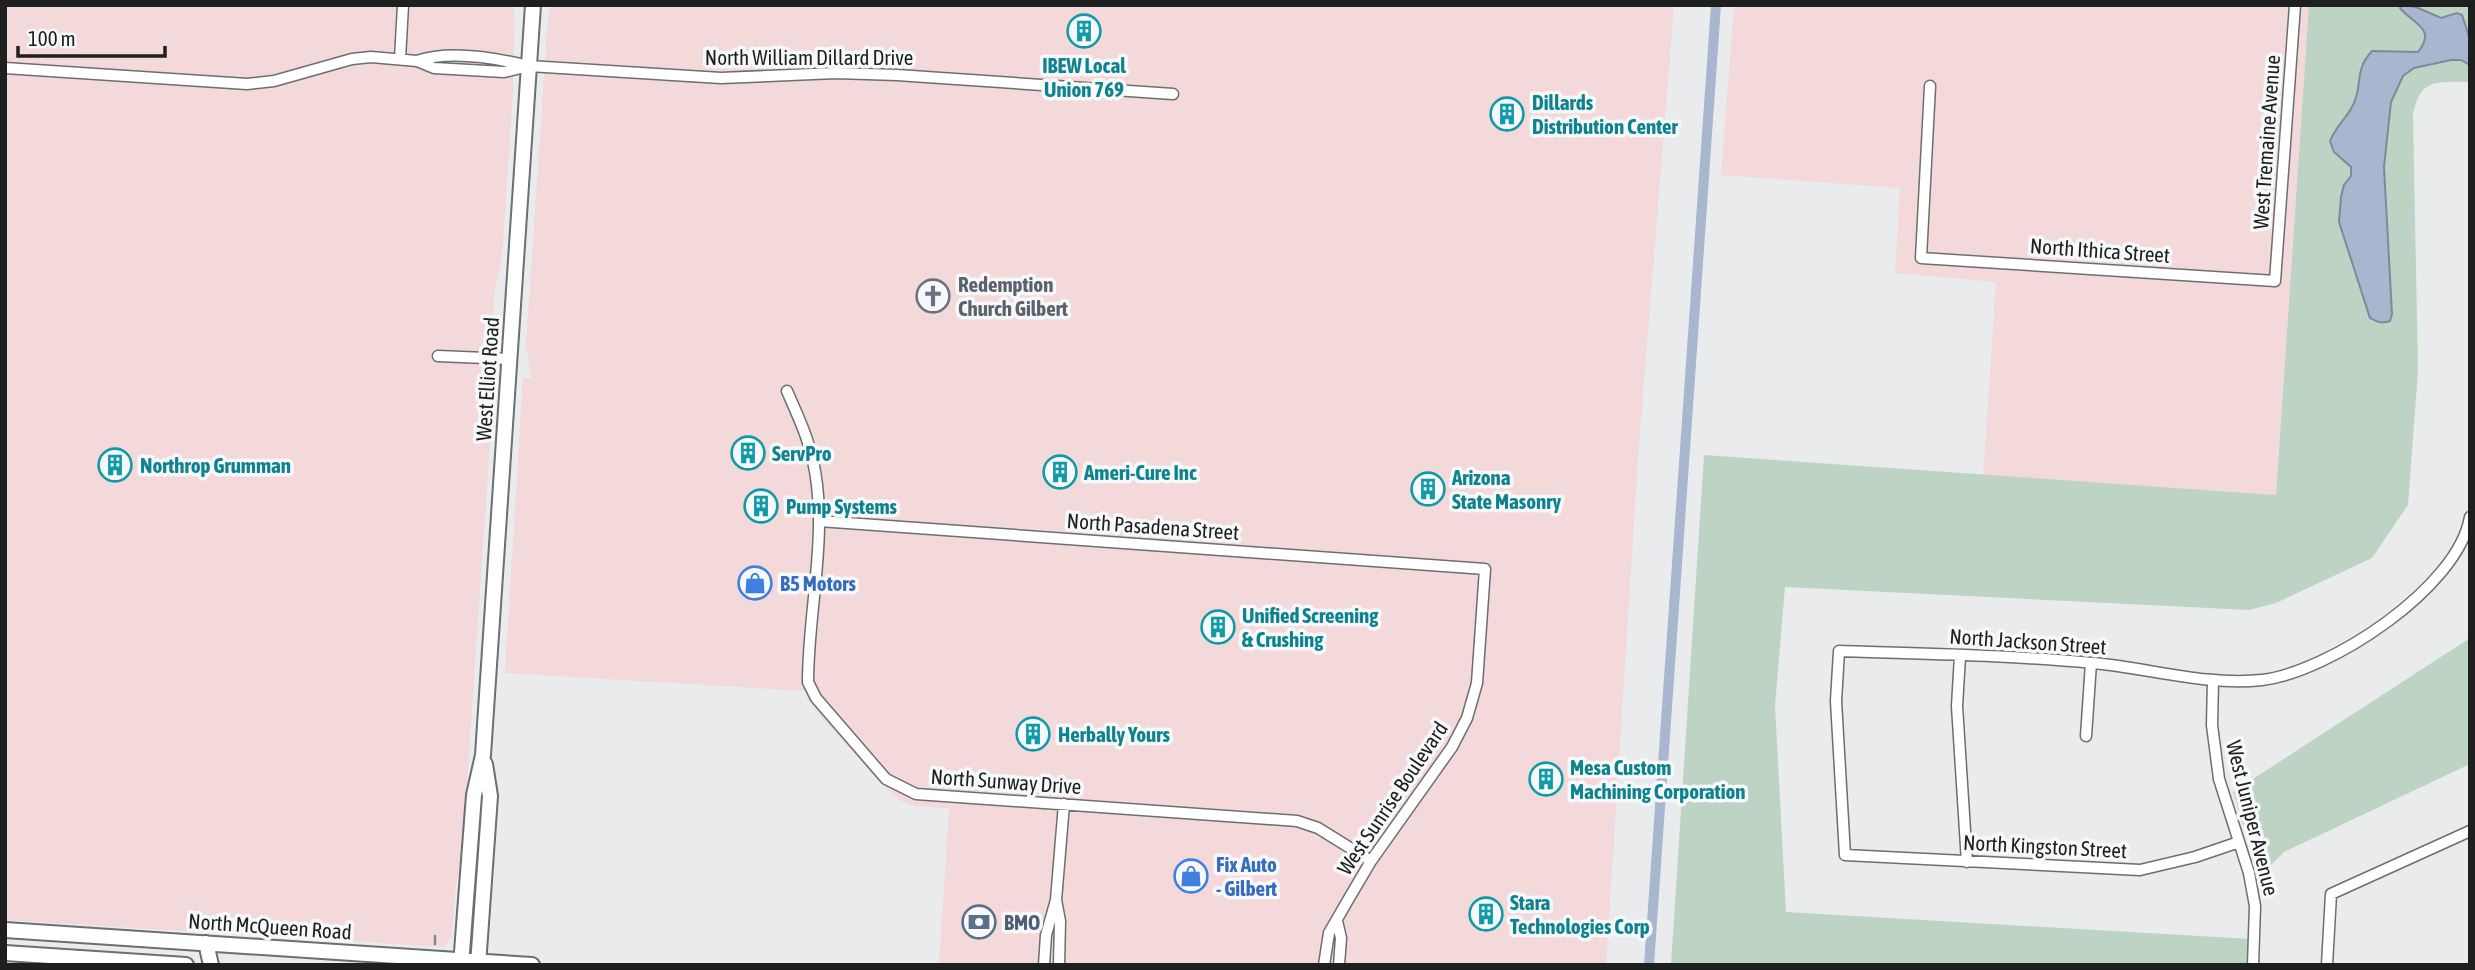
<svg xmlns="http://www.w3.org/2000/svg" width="2475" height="970" font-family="'Asap Condensed',sans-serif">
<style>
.commercial{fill:#f4d9db}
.green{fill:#bdd4c4}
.water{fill:#a8b6d0;stroke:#7f899b;stroke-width:2}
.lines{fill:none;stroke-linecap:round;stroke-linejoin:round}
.stream{stroke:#7f899b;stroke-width:2.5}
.canal{stroke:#a8b6d0;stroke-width:10}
.street-casing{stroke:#6c6e70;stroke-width:13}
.secondary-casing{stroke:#6c6e70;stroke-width:18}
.street{stroke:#fff;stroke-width:10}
.secondary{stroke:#fff;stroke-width:14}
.labels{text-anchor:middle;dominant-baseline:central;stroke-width:7;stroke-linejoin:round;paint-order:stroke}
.street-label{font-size:21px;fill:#1e1f1f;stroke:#f6f8fa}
.culture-label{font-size:21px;font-weight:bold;fill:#0d838f;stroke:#f6f8fa;text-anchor:start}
.worship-label{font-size:21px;font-weight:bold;fill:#5b616d;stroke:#f6f8fa;text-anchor:start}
.shop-label{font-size:21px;font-weight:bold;fill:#366cbe;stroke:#f6f8fa;text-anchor:start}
.service-label{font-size:21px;font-weight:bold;fill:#4e5e75;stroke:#f6f8fa;text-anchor:start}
</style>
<rect width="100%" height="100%" fill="#e9ebed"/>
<path class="commercial" d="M 5,5 L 514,5 L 513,93 L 502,258 L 495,288 L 492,338 L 494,384 L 462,857 L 456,884 L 452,935 L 444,947 L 5,920 Z
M 551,5 L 1674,5 L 1639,445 L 1606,965 L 939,965 L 949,808 L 914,806 L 899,800 L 877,779 L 822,718 L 808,700 L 805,691 L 505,673 L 523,378 L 531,378 L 526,345 L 548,18 Z
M 1734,5 L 2309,5 L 2276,495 L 1983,476 L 1996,282 L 1895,273 L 1900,188 L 1721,175 Z"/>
<path class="green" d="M 2309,5 L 2470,5 L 2470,82 C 2438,82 2420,78 2413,114 L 2418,371 L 2408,505 L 2372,558 L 2276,603 L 2249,610 L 1785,587 L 1775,706 L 1786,912 L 2251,939 L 2246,965 L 1671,965 L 1704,455 L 2276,495 Z
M 2470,638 L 2470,764 L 2284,852 L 2259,877 L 2233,792 Z"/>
<path class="water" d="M 2402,5 L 2416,7 L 2441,18 L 2457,13 L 2462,15 L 2470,39 L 2470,65 L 2461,60 L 2451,60 L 2414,68 L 2403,76 L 2391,102 L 2384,167 L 2392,314 L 2390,321 C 2382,324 2377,322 2370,318 L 2339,222 L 2341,197 L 2344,185 L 2351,176 L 2351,167 L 2334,152 L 2330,141 C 2336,126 2348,117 2354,103 C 2363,82 2354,71 2372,51 L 2418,52 C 2437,28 2413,24 2400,8 Z"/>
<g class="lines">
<path class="stream" d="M 435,944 L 435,936"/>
<path class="canal" d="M 1649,965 L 1716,5"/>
<defs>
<path id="street" d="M 400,59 L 403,5
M 417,61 C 449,50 496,58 529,66 L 721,78 L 836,73 L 897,75 L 1173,94
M 5,68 L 247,84 L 274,81 L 352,59 L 371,57 L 417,61 L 434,68 L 504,72 L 525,67
M 1930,86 L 1921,258 L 2275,281 L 2295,5
M 438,356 L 509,359
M 787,391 C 797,414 808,437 813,461 C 829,533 808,609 808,682 L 816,698 L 886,779 L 916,794 L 1297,821 L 1318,828 L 1371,861
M 819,521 L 1485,569 L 1477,683 L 1467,718 L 1452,747 L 1371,861 L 1348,900 L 1329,933 L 1324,965
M 1960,656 L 1957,706 L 1967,862
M 2213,681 L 2212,725 L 2219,779 L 2249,873 L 2255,906 L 2253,965
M 2086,736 L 2091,663
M 2239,842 L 2195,857 L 2140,870 L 1845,855 L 1836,701 L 1839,651 C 1924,654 2009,655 2093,663 C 2150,668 2205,686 2262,680 C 2329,672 2458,588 2470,517
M 1056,900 L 1060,921 L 1059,965
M 1337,921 L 1341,938 L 1339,965
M 1044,965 L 1046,935 L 1056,900 L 1064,804
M 2327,965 L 2331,894 L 2470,831"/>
<path id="secondary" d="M 5,930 L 532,965
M 206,943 L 211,965
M 5,953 L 186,965
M 461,965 L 474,795 L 483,755 L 533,5
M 478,965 L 490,796 L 485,764"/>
</defs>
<use href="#street" class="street-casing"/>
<use href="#secondary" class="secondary-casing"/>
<use href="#street" class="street"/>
<use href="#secondary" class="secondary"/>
</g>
<defs>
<symbol id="building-ring" viewBox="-11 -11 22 22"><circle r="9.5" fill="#f6f8fa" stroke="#0f9aa8" stroke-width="1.5"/><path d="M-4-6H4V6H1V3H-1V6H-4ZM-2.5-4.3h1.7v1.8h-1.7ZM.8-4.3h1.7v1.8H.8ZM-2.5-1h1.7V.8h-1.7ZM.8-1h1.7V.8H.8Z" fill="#0f9aa8"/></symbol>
<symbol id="church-ring" viewBox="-11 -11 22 22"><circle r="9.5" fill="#f6f8fa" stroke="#6b7280" stroke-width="1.5"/><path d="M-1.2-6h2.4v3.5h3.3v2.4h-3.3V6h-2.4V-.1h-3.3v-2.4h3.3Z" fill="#6b7280"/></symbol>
<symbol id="shop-ring" viewBox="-11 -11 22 22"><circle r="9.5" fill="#f6f8fa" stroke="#3f7fe0" stroke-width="1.5"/><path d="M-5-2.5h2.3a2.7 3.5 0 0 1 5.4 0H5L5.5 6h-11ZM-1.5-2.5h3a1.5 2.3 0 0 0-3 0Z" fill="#3f7fe0"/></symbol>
<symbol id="bank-ring" viewBox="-11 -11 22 22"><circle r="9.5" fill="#f6f8fa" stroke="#5c6f8a" stroke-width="1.5"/><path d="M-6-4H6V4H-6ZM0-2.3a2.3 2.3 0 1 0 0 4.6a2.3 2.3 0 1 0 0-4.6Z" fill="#5c6f8a"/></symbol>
</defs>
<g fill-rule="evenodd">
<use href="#building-ring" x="1065" y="12" width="38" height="38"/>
<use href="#building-ring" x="1488" y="95" width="38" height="38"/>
<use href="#church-ring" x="914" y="277" width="38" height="38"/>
<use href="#building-ring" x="729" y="434" width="38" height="38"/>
<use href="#building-ring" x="96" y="446" width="38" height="38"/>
<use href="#building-ring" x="1041" y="453" width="38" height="38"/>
<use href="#building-ring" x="1409" y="470" width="38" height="38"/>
<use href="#building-ring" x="742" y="487" width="38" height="38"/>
<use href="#shop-ring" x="736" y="564" width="38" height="38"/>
<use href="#building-ring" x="1199" y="608" width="38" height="38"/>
<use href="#building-ring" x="1014" y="715" width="38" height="38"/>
<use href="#building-ring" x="1527" y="760" width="38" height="38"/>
<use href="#shop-ring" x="1172" y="857" width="38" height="38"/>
<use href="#building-ring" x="1467" y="895" width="38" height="38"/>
<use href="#bank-ring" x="960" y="903" width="38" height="38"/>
</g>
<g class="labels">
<g class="street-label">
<text x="809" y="57">North William Dillard Drive</text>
<text transform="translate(2266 142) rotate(-86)">West Tremaine Avenue</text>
<text transform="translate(2100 250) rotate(4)">North Ithica Street</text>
<text transform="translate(487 379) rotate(-86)">West Elliot Road</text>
<text transform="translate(1153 526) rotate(4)">North Pasadena Street</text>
<text transform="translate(2028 641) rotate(4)">North Jackson Street</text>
<text transform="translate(1006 781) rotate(4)">North Sunway Drive</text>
<text transform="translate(1392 798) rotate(-56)">West Sunrise Boulevard</text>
<text transform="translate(2253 818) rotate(76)">West Juniper Avenue</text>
<text transform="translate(2045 846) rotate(3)">North Kingston Street</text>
<text transform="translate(270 926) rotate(4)">North McQueen Road</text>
</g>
<g class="culture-label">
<text x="1084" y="65" text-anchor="middle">IBEW Local<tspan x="1084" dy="24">Union 769</tspan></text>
<text x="1532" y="102">Dillards<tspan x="1532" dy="24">Distribution Center</tspan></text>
<text x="772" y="453">ServPro</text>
<text x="140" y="465">Northrop Grumman</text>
<text x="1084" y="472">Ameri-Cure Inc</text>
<text x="1452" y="477">Arizona<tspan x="1452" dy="24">State Masonry</tspan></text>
<text x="786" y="506">Pump Systems</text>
<text x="1242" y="615">Unified Screening<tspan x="1242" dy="24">&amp; Crushing</tspan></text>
<text x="1058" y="734">Herbally Yours</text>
<text x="1570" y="767">Mesa Custom<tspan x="1570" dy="24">Machining Corporation</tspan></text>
<text x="1510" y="902">Stara<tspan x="1510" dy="24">Technologies Corp</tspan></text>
</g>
<g class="worship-label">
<text x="958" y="284">Redemption<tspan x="958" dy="24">Church Gilbert</tspan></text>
</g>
<g class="shop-label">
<text x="780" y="583">B5 Motors</text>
<text x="1216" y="864">Fix Auto<tspan x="1216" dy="24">- Gilbert</tspan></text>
</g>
<g class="service-label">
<text x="1004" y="922">BMO</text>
</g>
</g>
<rect width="2475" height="970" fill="none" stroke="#1e1f1f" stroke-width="14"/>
<path d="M18 46v10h147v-10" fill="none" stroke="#1e1f1f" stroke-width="3.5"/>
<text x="28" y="46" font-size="21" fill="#1e1f1f" stroke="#f6f8fa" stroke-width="5" paint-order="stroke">100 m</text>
</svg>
